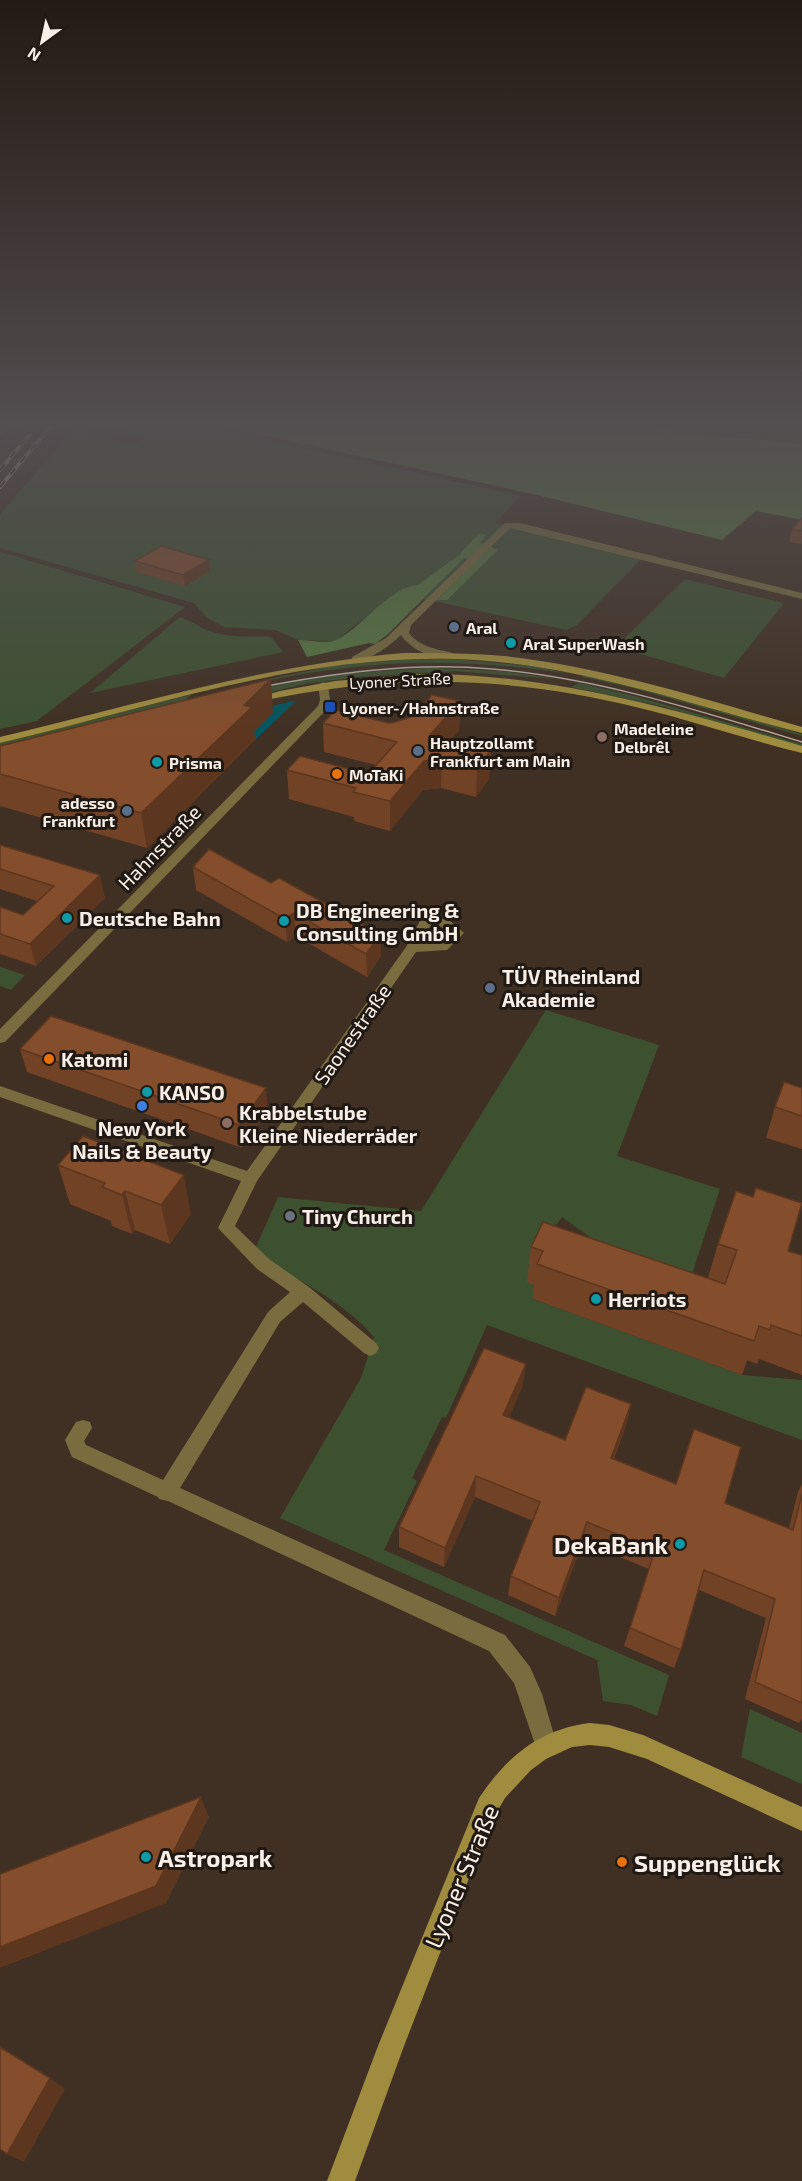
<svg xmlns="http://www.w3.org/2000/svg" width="802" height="2181" font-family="'Exo 2',sans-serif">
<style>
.green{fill:#3d5131}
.forest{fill:#557640}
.water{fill:#045660}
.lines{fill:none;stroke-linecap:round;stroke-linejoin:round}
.minor{fill:#796d3f;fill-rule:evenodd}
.secondary{fill:#a08c3e;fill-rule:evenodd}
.tram{stroke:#b8aba1;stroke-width:1.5}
.rail-casing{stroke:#b8aba1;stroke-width:4}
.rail{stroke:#211a14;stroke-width:2;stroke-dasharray:8;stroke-linecap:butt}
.wall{fill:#724226}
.shaded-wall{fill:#5c361f}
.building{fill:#844d2c;stroke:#5c361f;stroke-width:1.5}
.service-dot{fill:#5c6f8a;stroke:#211a14;stroke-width:2}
.culture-dot{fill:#0f9aa8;stroke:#211a14;stroke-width:2}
.transit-dot{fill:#1a4fb4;stroke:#211a14;stroke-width:2}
.education-dot{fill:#8d6e63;stroke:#211a14;stroke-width:2}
.food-dot{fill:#e8710a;stroke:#211a14;stroke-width:2}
.shop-dot{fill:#3f7fe0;stroke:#211a14;stroke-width:2}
.worship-dot{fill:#6b7280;stroke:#211a14;stroke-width:2}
.labels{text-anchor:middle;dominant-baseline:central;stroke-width:6;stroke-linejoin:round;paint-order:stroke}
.far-poi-label{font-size:16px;font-weight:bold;fill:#faefe6;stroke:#211a14;text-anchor:start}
.far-street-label{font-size:16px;fill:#faefe6;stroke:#211a14}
.street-label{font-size:20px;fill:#faefe6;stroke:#211a14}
.poi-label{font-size:20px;font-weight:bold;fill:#faefe6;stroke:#211a14;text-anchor:start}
.near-poi-label{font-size:24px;font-weight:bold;fill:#faefe6;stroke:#211a14;text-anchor:start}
.near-street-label{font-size:24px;fill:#faefe6;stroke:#211a14}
</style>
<rect width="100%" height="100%" fill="#403023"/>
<path class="green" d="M 115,427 L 209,427 L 520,496 L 495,523 L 641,559 L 577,625 L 566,630 L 397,593 L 335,641 L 298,640 L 275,630 L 224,627 L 206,617 L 194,603 L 0,548 L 0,514 L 74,429 L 145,447 L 138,433 Z
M 678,427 L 802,427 L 802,445 L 706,435 Z
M 0,552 L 185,607 L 37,721 L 0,729 Z
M 685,579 L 784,603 L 724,678 L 616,647 Z
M 180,617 C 191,620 198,627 209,631 C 229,638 250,636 271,637 L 283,652 L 90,693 Z
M 450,659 L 534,666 L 570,674 C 436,653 331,662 200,697 L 277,677 L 364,660 Z
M 434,668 L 502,671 L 565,680 L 455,671 L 358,677 L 304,684 L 213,706 C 231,699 250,691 269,687 C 323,674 379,670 434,668 Z
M 583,674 L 678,698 L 802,734 L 802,736 L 633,688 L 583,677 Z
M 579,683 L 635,696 L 802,744 L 802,747 L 660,706 L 571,687 Z
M 193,694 L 183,701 L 0,747 L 0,743 Z
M 0,967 L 25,975 L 11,990 L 0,986 Z
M 546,1010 L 659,1045 L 617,1156 L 720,1189 L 692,1274 L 598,1243 L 562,1217 L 549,1234 L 533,1299 L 742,1375 L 802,1380 L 802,1440 L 487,1325 L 446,1418 L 442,1417 L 412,1478 L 417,1481 L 384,1550 L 669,1675 L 657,1716 L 631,1705 L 603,1701 L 597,1660 L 280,1518 L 361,1378 L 374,1337 C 345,1302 293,1277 253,1254 L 278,1197 L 421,1211 Z
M 750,1709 L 802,1733 L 802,1784 L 741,1757 Z"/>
<path class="forest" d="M 226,427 L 678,427 L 706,435 L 800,444 L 802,445 L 802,520 L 756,511 L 722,540 L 537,495 Z
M 479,533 L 486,535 L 480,543 L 498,550 L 447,600 L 437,600 L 470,567 L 474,560 L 464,558 L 388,634 L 375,644 L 369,643 L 307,657 L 298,640 C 308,640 327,644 336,640 C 361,629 390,586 418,585 L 459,555 Z"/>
<path class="water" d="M 292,701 L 295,702 L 255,740 L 247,738 L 272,714 L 158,735 Z"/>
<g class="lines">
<path class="minor" d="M 646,427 L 659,427 L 680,435 L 676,437 Z
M 505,523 L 520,523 L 802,593 L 802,599 L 510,528 L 411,625 L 409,633 C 420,647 436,649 453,653 L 453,657 C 434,660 411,650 401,635 C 391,645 367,663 352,661 L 352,657 L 386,638 Z
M 323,682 L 328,685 L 330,700 L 327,709 L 5,1042 L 0,1043 L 0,1029 L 318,706 L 320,700 L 318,685 Z
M 426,918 L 448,919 L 464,933 L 447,950 L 416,952 L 257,1181 L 235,1226 L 269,1259 L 309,1287 L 376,1343 L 379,1348 L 376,1353 L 370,1356 L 364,1353 L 303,1302 L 280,1322 L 180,1488 L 505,1635 L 530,1667 L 542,1694 L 557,1745 L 554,1753 L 546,1756 L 538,1753 L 514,1683 L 489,1651 L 168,1501 L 159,1499 L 158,1497 L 72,1457 L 65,1440 L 76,1422 L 83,1420 L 90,1422 L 92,1428 L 84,1441 L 86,1445 L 163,1480 L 268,1312 L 290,1292 L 257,1269 L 218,1228 L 241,1181 L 0,1097 L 0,1086 L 247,1171 L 406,947 L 421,919 ZM 430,926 L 440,926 L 449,933 L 439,943 L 421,943 Z"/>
<path class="secondary" d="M 403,653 C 437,653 470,653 504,656 C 605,667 704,699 802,727 L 802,733 C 687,704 573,662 453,659 C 298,655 149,708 0,743 L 0,737 C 134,705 265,665 403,653 Z
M 418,674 C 551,673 676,710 802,746 L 802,753 C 748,740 694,721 640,708 C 508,675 386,673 253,703 L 248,700 L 280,691 L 335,681 Z
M 590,1723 L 609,1725 L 643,1735 L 802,1807 L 802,1831 L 647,1759 L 609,1747 L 590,1745 L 572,1747 L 546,1759 L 531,1770 L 505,1798 L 490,1824 L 404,2046 L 355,2181 L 327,2181 L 378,2046 L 479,1798 C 506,1757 540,1729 590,1723 Z"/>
<path class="tram" d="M 256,688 C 333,673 413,662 492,669 C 598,678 700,711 802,742"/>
<defs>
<path id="rail" d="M 0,433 L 5,427
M 0,470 L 36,427
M 0,487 L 50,427"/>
</defs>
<use href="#rail" class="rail-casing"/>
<use href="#rail" class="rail"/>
</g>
<path class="wall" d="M 802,518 L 802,544 L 789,542 L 792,529 Z
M 135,561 L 210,571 L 185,586 L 137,572 Z
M 460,701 L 459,730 L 450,740 L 491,750 L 489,779 L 476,797 L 441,788 L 423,790 L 390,831 L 354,821 L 354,817 L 289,799 L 287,770 L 368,774 L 376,765 L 324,752 L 323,723 L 389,723 L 399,721 Z
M 273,713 L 254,731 L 255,740 L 147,848 L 0,806 L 0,746 Z
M 0,845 L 105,898 L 36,966 L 0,954 L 0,907 L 23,915 L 37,901 L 0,889 Z
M 193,867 L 271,883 L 381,934 L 381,956 L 367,977 L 296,936 L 287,942 L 196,890 Z
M 20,1049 L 268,1111 L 242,1148 L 27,1072 Z
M 802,1088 L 802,1149 L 766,1138 L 775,1107 Z
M 58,1165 L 191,1214 L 170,1244 L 135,1230 L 132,1234 L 112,1226 L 111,1221 L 70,1204 Z
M 718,1244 L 788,1251 L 802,1255 L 802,1375 L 759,1359 L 757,1364 L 747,1360 L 742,1375 L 533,1299 L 534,1285 L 527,1282 L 531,1247 L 708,1278 Z
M 523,1385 L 509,1417 L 565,1440 L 631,1404 L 626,1425 L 614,1459 L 789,1528 L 798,1492 L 802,1484 L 802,1719 L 799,1723 L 745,1699 L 766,1618 L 699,1590 L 681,1650 L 674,1668 L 624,1646 L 649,1569 L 583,1542 L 555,1616 L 508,1595 L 511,1576 L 533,1521 L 475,1497 L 444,1567 L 399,1547 L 399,1527 Z"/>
<path class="shaded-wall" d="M 209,560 L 210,571 L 185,586 L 183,575 Z
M 271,679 L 273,713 L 254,731 L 255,740 L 147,848 L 141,813 L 244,705 Z
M 460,701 L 459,730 L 433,760 L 442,759 L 441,788 L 423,790 L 390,831 L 390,801 L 430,735 Z
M 491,750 L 489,779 L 476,797 L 477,768 Z
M 100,875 L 105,898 L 36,966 L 30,944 Z
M 294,913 L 296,936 L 287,942 L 285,919 Z
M 381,934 L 381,956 L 367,977 L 366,954 Z
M 266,1088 L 268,1111 L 242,1148 L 239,1125 Z
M 184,1175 L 191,1214 L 170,1244 L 161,1205 Z
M 125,1191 L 135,1230 L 132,1234 L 122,1195 Z
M 526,1364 L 523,1385 L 501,1436 L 503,1415 Z
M 631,1404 L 626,1425 L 606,1478 L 611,1458 Z
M 476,1476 L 475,1497 L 444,1567 L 445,1548 Z
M 587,1522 L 583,1542 L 555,1616 L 559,1598 Z
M 201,1797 L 209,1817 L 166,1903 L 0,1968 L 0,1947 Z
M 50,2078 L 65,2089 L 24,2162 L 7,2154 Z"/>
<path class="building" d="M 802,518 L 802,531 L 792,529 Z
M 161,546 L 209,560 L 183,575 L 135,561 Z
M 271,679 L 244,705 L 252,707 L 141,813 L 0,774 L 0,746 Z
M 432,695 L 460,701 L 430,735 L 491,750 L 477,768 L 442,759 L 424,761 L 390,801 L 353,792 L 356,788 L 287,770 L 300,756 L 368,774 L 397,742 L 323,723 L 336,710 L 389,723 L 399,721 L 413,716 Z
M 0,845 L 100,875 L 30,944 L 0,934 L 0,907 L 23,915 L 54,886 L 0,869 Z
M 209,849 L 271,883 L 279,878 L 381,934 L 366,954 L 294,913 L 285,919 L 193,867 Z
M 51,1016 L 266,1088 L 239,1125 L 20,1049 Z
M 784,1082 L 802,1088 L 802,1116 L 775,1107 Z
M 83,1136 L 184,1175 L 161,1205 L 125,1191 L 122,1195 L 102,1187 L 105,1183 L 58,1165 Z
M 756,1188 L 802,1203 L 788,1251 L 802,1255 L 802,1336 L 771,1325 L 770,1330 L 759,1326 L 754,1341 L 537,1264 L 543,1251 L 531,1247 L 543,1222 L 725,1284 L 737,1250 L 718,1244 L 736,1191 L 753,1197 Z
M 484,1348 L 526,1364 L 503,1415 L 565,1440 L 586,1387 L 631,1404 L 611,1458 L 676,1484 L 694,1429 L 741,1447 L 725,1503 L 793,1530 L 802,1494 L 802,1703 L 755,1682 L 775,1599 L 704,1570 L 681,1650 L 630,1628 L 655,1550 L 587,1522 L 559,1598 L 511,1576 L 540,1502 L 476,1476 L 445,1548 L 399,1527 Z
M 201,1797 L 156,1886 L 0,1947 L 0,1874 Z
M 0,2047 L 50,2078 L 7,2154 L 0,2149 Z"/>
<linearGradient id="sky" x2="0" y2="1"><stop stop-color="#231a13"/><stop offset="0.58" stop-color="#534e50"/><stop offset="1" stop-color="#534e50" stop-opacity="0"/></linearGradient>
<rect width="802" height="733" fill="url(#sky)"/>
<g class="service-dot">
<circle cx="454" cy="627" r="6"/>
<circle cx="418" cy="751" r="6"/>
<circle cx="127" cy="811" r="6"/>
<circle cx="490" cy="988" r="6"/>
</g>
<g class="culture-dot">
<circle cx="511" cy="643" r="6"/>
<circle cx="157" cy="762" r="6"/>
<circle cx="67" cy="918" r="6"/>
<circle cx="284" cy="921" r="6"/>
<circle cx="147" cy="1092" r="6"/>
<circle cx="596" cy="1299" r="6"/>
<circle cx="680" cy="1544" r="6"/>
<circle cx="146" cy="1857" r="6"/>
</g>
<rect class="transit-dot" x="324" y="701" width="12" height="12" rx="3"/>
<g class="education-dot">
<circle cx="602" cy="737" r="6"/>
<circle cx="227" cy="1123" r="6"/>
</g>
<g class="food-dot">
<circle cx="337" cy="774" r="6"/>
<circle cx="49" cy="1059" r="6"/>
<circle cx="622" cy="1862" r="6"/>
</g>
<circle class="shop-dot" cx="142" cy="1106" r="6"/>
<circle class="worship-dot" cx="290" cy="1216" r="6"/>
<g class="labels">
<g class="far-poi-label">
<text x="466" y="627">Aral</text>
<text x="523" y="643">Aral SuperWash</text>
<text x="342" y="707">Lyoner-/Hahnstraße</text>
<text x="614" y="728">Madeleine<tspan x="614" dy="18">Delbrêl</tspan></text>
<text x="430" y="742">Hauptzollamt<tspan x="430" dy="18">Frankfurt am Main</tspan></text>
<text x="169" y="762">Prisma</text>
<text x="349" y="774">MoTaKi</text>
<text x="115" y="802" text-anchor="end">adesso<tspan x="115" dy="18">Frankfurt</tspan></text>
</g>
<g class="far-street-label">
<text transform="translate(400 680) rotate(-3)">Lyoner Straße</text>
</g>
<g class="street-label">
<text transform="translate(159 847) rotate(-46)">Hahnstraße</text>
<text transform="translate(352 1034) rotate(-55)">Saonestraße</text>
</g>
<g class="poi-label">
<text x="296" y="910">DB Engineering &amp;<tspan x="296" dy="23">Consulting GmbH</tspan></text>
<text x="79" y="918">Deutsche Bahn</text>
<text x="502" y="976">TÜV Rheinland<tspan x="502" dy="23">Akademie</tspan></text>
<text x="61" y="1059">Katomi</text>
<text x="159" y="1092">KANSO</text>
<text x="239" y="1112">Krabbelstube<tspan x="239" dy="23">Kleine Niederräder</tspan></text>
<text x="142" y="1128" text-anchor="middle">New York<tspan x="142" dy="23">Nails &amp; Beauty</tspan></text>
<text x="302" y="1216">Tiny Church</text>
<text x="608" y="1299">Herriots</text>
</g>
<g class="near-poi-label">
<text x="668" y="1544" text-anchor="end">DekaBank</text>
<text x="158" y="1857">Astropark</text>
<text x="634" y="1862">Suppenglück</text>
</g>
<g class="near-street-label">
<text transform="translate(461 1876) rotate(-67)">Lyoner Straße</text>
</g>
</g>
<g transform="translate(42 42) rotate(213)" stroke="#211a14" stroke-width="4.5" paint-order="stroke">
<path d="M0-4.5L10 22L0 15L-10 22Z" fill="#faefe6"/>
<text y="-9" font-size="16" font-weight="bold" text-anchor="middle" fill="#faefe6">N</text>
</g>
</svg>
